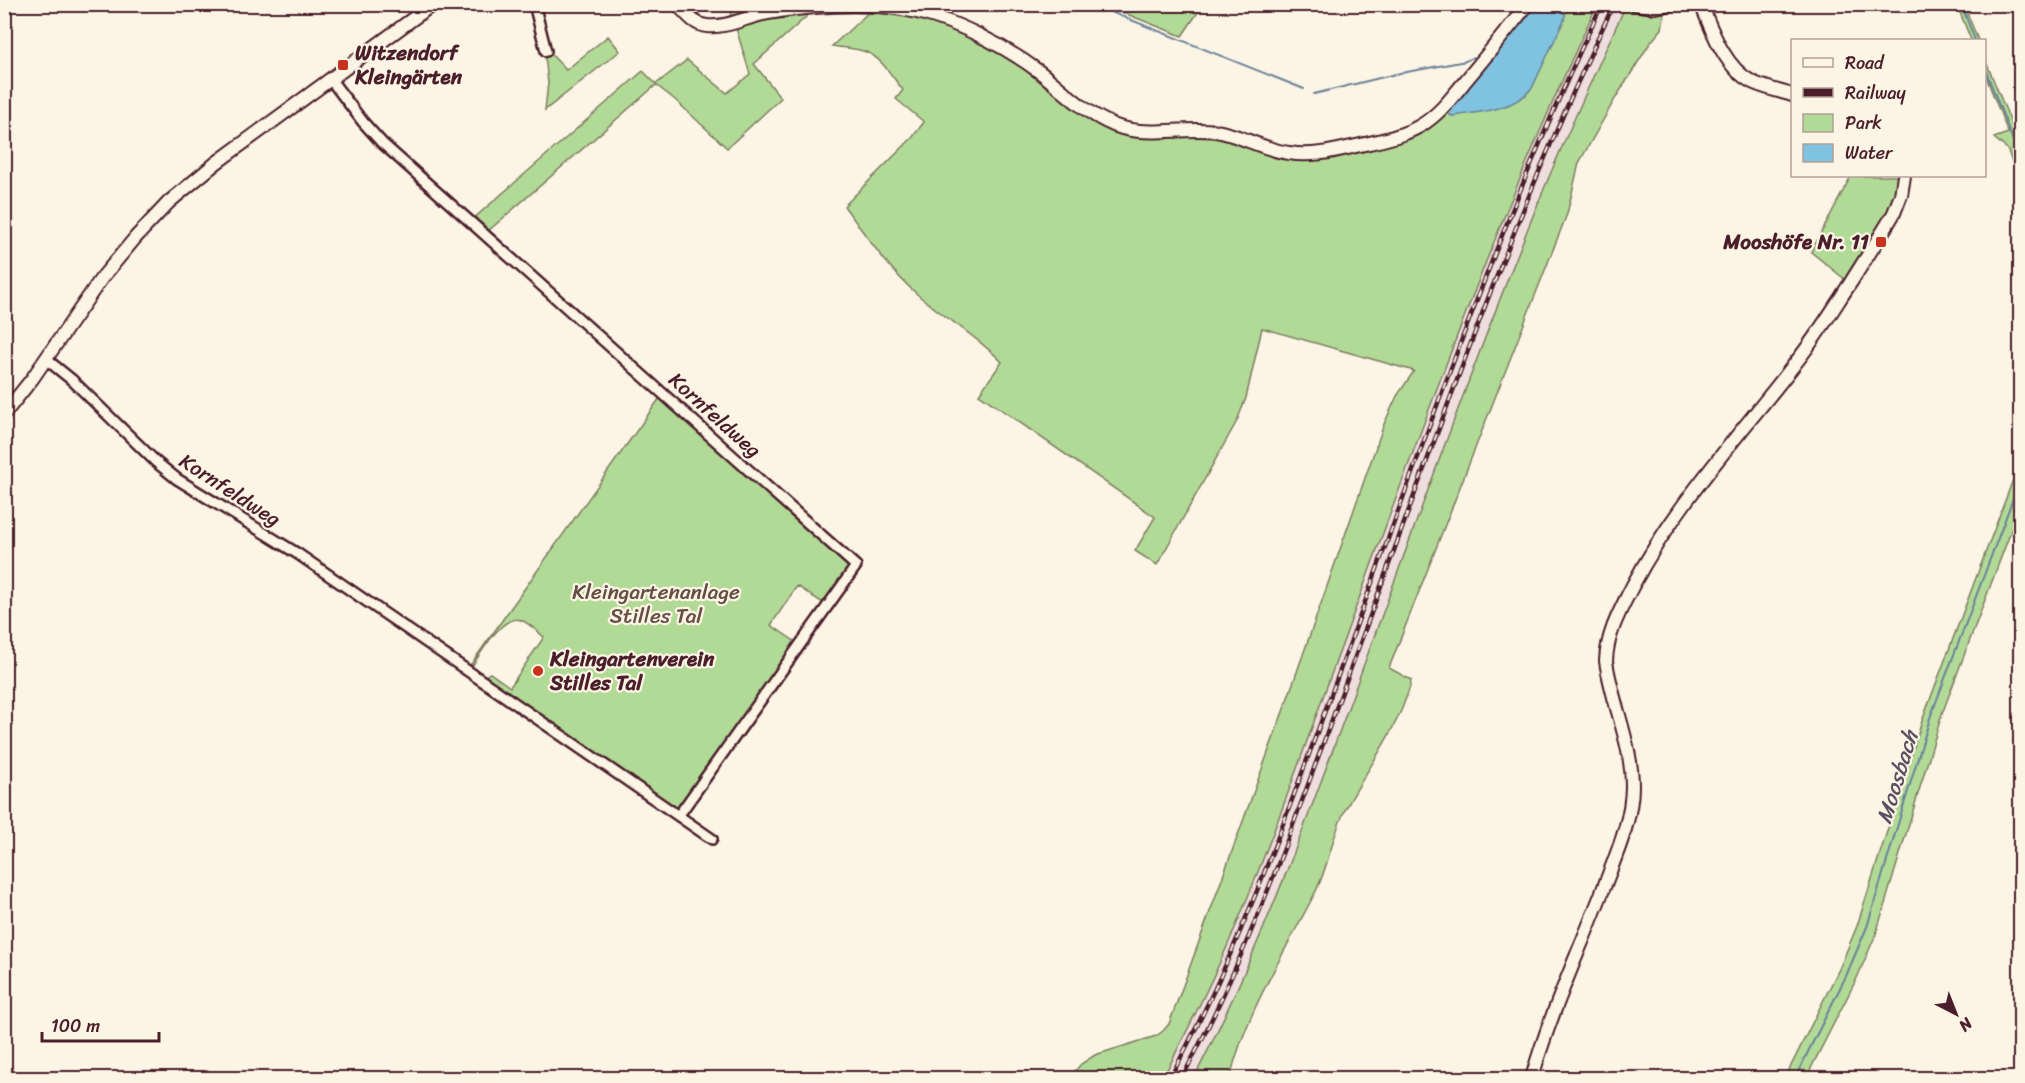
<svg xmlns="http://www.w3.org/2000/svg" width="2025" height="1083" font-family="Sriracha,sans-serif">
<style>
.built{fill:#efdede}
.green{fill:#b1da97;stroke:#7e7c61;stroke-width:1.5}
.water{fill:#80c3e1;stroke:#6a8198;stroke-width:1.5}
.lines{fill:none;stroke-linecap:round;stroke-linejoin:round}
.stream{stroke:#6a8198;stroke-width:2}
.minor-casing{stroke:#4a1f2b;stroke-width:14}
.tertiary-casing{stroke:#4a1f2b;stroke-width:16}
.minor{stroke:#fcf5e5;stroke-width:9}
.tertiary{stroke:#fcf5e5;stroke-width:12}
.rail-casing{stroke:#4a1f2b;stroke-width:4.5}
.rail{stroke:#fcf5e5;stroke-width:2;stroke-dasharray:7;stroke-linecap:butt}
.poi-dot{fill:#c8321e;stroke:#fcf5e5;stroke-width:2}
.labels{text-anchor:middle;dominant-baseline:central;stroke-width:4.5;stroke-linejoin:round;paint-order:stroke}
.poi-label{font-size:21px;font-weight:bold;fill:#4a1f2b;stroke:#fcf5e5;text-anchor:start}
.street-label{font-size:21px;fill:#4a1f2b;stroke:#fcf5e5}
.park-label{font-size:21px;fill:#644e46;stroke:#fcf5e5}
.water-label{font-size:22px;font-style:italic;fill:#5a5062;stroke:#fcf5e5}
</style>
<rect width="100%" height="100%" fill="#fcf5e5"/>
<filter id="ink" filterUnits="userSpaceOnUse"><feTurbulence type="fractalNoise" baseFrequency=".0167" numOctaves="2"/><feDisplacementMap in="SourceGraphic" scale="12" xChannelSelector="R" yChannelSelector="G"/><feConvolveMatrix kernelMatrix="1 2 1 2 8 2 1 2 1" color-interpolation-filters="sRGB"/></filter>
<g filter="url(#ink)">
<path class="built" d="M 1597,5 L 1626,5 L 1565,139 L 1497,308 L 1295,851 L 1255,951 L 1221,1027 L 1194,1078 L 1163,1078 L 1216,972 L 1252,887 L 1471,296 L 1526,160 Z"/>
<path class="green" d="M 732,5 L 773,5 L 773,9 L 730,19 Z
M 1104,5 L 1203,5 L 1182,36 Z
M 1534,5 L 1538,5 L 1449,110 L 1449,114 L 1452,116 L 1507,105 L 1526,95 L 1564,20 L 1565,14 L 1569,10 L 1569,5 L 1597,5 C 1500,210 1423,424 1345,637 C 1307,739 1272,843 1229,942 C 1209,988 1186,1033 1163,1078 L 1069,1078 L 1081,1064 L 1095,1055 L 1156,1036 L 1163,1031 L 1169,1024 L 1285,706 L 1384,424 L 1397,396 L 1414,371 L 1262,328 L 1246,398 L 1237,421 L 1157,565 L 1135,551 L 1155,517 L 979,394 L 1002,362 C 977,336 945,318 918,295 C 889,270 867,237 844,206 L 912,138 L 924,122 L 896,99 L 903,90 C 892,77 882,58 866,52 C 856,48 843,48 832,46 L 870,11 L 904,14 L 942,24 L 994,49 L 1131,136 L 1215,135 L 1279,155 L 1408,137 Z
M 1626,5 L 1634,5 L 1633,9 L 1647,12 L 1665,10 L 1662,29 L 1650,43 L 1615,99 L 1579,163 L 1567,214 L 1389,668 L 1411,680 C 1411,688 1406,697 1403,706 C 1388,743 1364,774 1345,810 C 1332,836 1329,865 1316,891 C 1285,952 1246,1012 1230,1078 L 1194,1078 C 1269,933 1322,779 1378,626 C 1431,482 1483,338 1541,196 C 1568,131 1597,68 1626,5 Z
M 1957,5 L 1964,5 L 1978,40 L 1971,40 Z
M 805,13 L 806,17 L 754,64 L 781,98 L 727,148 L 674,99 L 656,85 L 487,232 L 473,219 L 643,71 L 656,84 L 687,60 L 727,93 L 750,74 L 735,25 L 759,18 Z
M 608,36 L 620,51 L 545,110 L 548,83 L 545,56 L 551,54 L 566,70 Z
M 1984,57 L 2014,130 L 2020,129 L 2020,182 L 2007,149 L 1994,138 L 2008,133 L 1985,74 Z
M 1851,176 L 1900,176 L 1895,203 L 1847,281 L 1811,252 Z
M 662,395 L 849,566 L 849,571 L 826,605 L 797,586 L 771,625 L 796,642 L 819,610 L 820,611 L 681,807 L 676,808 L 484,677 L 490,673 L 510,687 L 544,637 C 538,632 529,623 521,620 C 502,613 480,655 471,668 L 469,667 Z
M 2020,461 L 2020,507 L 1942,714 L 1876,934 L 1857,978 L 1806,1078 L 1785,1078 L 1840,967 L 1857,926 L 1922,721 Z"/>
<path class="water" d="M 1538,4 L 1556,5 L 1565,14 L 1564,20 L 1532,88 C 1513,111 1479,112 1452,116 L 1449,114 L 1449,110 Z"/>
<g class="lines">
<path class="stream" d="M 1091,4 L 1304,89
M 1961,4 L 1975,40
M 1984,66 L 2020,159
M 1314,94 L 1396,74 L 1466,61 L 1473,57 L 1477,59
M 1795,1078 L 1846,976 L 1867,927 L 1930,718 L 2020,480"/>
<defs>
<path id="minor" d="M 534,4 L 546,51
M 331,80 L 363,122 L 382,143 L 856,566 L 679,815
M 46,359 L 72,380 L 156,462 L 177,479 L 298,554 L 712,839"/>
<path id="tertiary" d="M 677,4 C 686,13 694,25 707,26 C 728,28 748,16 768,13 C 811,6 865,2 907,10 C 952,18 1005,46 1041,73 C 1063,90 1082,110 1107,122 C 1140,140 1180,126 1216,131 C 1241,135 1264,150 1289,153 C 1312,157 1334,151 1356,146 C 1377,141 1401,137 1420,126 C 1439,115 1453,96 1467,79 C 1488,54 1508,29 1528,4
M 1635,4 L 1654,7 L 1671,4
M 1701,4 C 1712,31 1725,68 1752,82 C 1765,88 1779,91 1792,95
M 4,414 L 32,379 L 101,279 L 136,237 L 169,202 L 216,163 L 433,4
M 1532,1078 C 1550,1013 1580,950 1604,887 C 1616,855 1632,820 1632,786 C 1632,744 1612,703 1606,661 C 1607,633 1621,609 1633,585 C 1677,502 1740,435 1797,361 C 1817,336 1833,309 1851,282 C 1865,259 1881,236 1894,213 L 1901,195 L 1904,176"/>
</defs>
<use href="#minor" class="minor-casing"/>
<use href="#tertiary" class="tertiary-casing"/>
<use href="#minor" class="minor"/>
<use href="#tertiary" class="tertiary"/>
<defs>
<path id="rail" d="M 1170,1078 C 1239,952 1286,816 1336,681 C 1420,454 1498,224 1602,4
M 1182,1078 C 1248,955 1294,823 1342,692 C 1428,461 1507,227 1614,4"/>
</defs>
<use href="#rail" class="rail-casing"/>
<use href="#rail" class="rail"/>
</g>
</g>
<g class="poi-dot">
<rect x="337" y="59" width="12" height="12" rx="3"/>
<rect x="1875" y="236" width="12" height="12" rx="3"/>
<circle cx="538" cy="671" r="6"/>
</g>
<g class="labels">
<g class="poi-label">
<text x="355" y="53">Witzendorf<tspan x="355" dy="24">Kleingärten</tspan></text>
<text x="1869" y="242" text-anchor="end">Mooshöfe Nr. 11</text>
<text x="550" y="659">Kleingartenverein<tspan x="550" dy="24">Stilles Tal</tspan></text>
</g>
<g class="street-label">
<text transform="translate(715 415) rotate(42)">Kornfeldweg</text>
<text transform="translate(230 490) rotate(33)">Kornfeldweg</text>
</g>
<g class="park-label">
<text x="656" y="592">Kleingartenanlage<tspan x="656" dy="24">Stilles Tal</tspan></text>
</g>
<g class="water-label">
<text transform="translate(1897 777) rotate(-73)">Moosbach</text>
</g>
</g>
<rect width="2025" height="1083" fill="none" stroke="#fcf5e5" stroke-width="24"/>
<rect x="12" y="12" width="2001" height="1059" fill="none" stroke="#4a1f2b" stroke-width="2" filter="url(#ink)"/>
<rect x="1791" y="39" width="195" height="138" fill="#fcf5e5" stroke="#b59f9b" stroke-width="1.5"/>
<rect x="1803" y="58" width="30" height="9" fill="#fcf5e5" stroke="#b59f9b" stroke-width="1.5"/>
<text x="1845" y="69" font-size="18" fill="#4a1f2b">Road</text>
<rect x="1803" y="88" width="30" height="9" fill="#4a1f2b" stroke="#b59f9b" stroke-width="1.5"/>
<text x="1845" y="99" font-size="18" fill="#4a1f2b">Railway</text>
<rect x="1803" y="114" width="30" height="18" fill="#b1da97" stroke="#b59f9b" stroke-width="1.5"/>
<text x="1845" y="129" font-size="18" fill="#4a1f2b">Park</text>
<rect x="1803" y="144" width="30" height="18" fill="#80c3e1" stroke="#b59f9b" stroke-width="1.5"/>
<text x="1845" y="159" font-size="18" fill="#4a1f2b">Water</text>
<g transform="translate(1956 1014) rotate(138)" stroke="#fcf5e5" stroke-width="4.5" paint-order="stroke">
<path d="M0-4.5L10 22L0 15L-10 22Z" fill="#4a1f2b"/>
<text y="-9" font-size="16" font-weight="bold" text-anchor="middle" fill="#4a1f2b">N</text>
</g>
<path d="M42 1032v9h117v-9" fill="none" stroke="#4a1f2b" stroke-width="3"/>
<text x="51" y="1032" font-size="18" fill="#4a1f2b" stroke="#fcf5e5" stroke-width="4.5" paint-order="stroke">100 m</text>
</svg>
